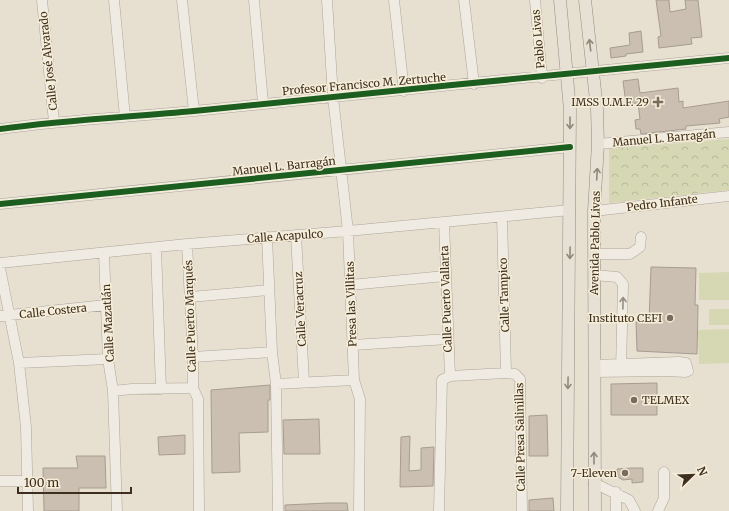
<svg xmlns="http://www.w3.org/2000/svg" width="729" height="511" font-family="Merriweather,serif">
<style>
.forest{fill:url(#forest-crowns)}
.pitch{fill:#d6d7b3}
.building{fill:#cbbfb2;stroke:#a89c90}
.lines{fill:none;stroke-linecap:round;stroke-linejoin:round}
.minor-casing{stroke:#ada599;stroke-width:11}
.major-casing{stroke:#928b80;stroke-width:13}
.minor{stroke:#efebe3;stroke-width:10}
.major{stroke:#e6e1d4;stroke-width:12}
.cycleway-casing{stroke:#f7eed8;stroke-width:8}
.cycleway{stroke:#1b5e20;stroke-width:6}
.oneway{stroke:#92887a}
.oneway2{stroke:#968c82}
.poi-dot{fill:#786c5e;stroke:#f7eed8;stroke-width:1.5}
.labels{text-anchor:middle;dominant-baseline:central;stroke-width:3;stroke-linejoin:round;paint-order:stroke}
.street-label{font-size:11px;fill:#3d2e20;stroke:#f7eed8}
.poi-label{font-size:11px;fill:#3d2e20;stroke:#f7eed8;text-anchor:end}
</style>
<defs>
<pattern id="forest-crowns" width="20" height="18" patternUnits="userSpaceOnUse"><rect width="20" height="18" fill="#d6d7b3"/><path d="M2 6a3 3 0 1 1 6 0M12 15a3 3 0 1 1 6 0" fill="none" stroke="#b9b99a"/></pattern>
</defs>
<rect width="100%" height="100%" fill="#e7e0d1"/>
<path class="forest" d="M 729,139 L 729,190 L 609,203 L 609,149 Z"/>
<path class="pitch" d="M 729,272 L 729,300 L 699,300 L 699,273 Z
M 709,309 L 729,309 L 729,325 L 709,325 Z
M 729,329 L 729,363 L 699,364 L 698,330 Z"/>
<path class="building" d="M 656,0 L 669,0 L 670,12 L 686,9 L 685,0 L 698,0 L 702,37 L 691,38 L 692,44 L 659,48 L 658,37 L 661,36 Z
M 641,31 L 643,52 L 626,54 L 626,56 L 611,58 L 610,48 L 630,45 L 629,33 Z
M 638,79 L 640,93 L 678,88 L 679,102 L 683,101 L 683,108 L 729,101 L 729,117 L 719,119 L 720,123 L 686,126 L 686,129 L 641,134 L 640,129 L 636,129 L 635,120 L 640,119 L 638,103 L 626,104 L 623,81 Z
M 651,267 L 696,268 L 695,305 L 698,305 L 697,354 L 637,351 L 636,322 L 649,321 Z
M 657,383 L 657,415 L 611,415 L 611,384 Z
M 270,385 L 270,400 L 268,400 L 268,432 L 239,433 L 240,472 L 212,473 L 211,390 Z
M 547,415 L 548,456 L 529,456 L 529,416 Z
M 319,419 L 320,454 L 284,454 L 283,420 Z
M 185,435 L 185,454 L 159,455 L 158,437 Z
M 410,436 L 409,471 L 421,470 L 421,448 L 434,447 L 433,486 L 400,487 L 401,437 Z
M 76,456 L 105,456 L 106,488 L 79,488 L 79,511 L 44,511 L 43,468 L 78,468 Z
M 632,468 L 643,468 L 643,482 L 632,483 L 632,479 L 623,480 L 618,477 L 617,469 Z
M 553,498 L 554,511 L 529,511 L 529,500 Z
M 328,503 L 347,503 L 348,511 L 285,511 L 285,505 Z"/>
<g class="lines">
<defs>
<path id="minor" d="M 42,0 L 54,122
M 114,0 L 125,117
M 182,0 L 194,111
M 254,0 L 263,103
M 327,0 L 333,97 L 348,231 L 354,380 L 360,399 L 359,511
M 394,0 L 404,91
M 464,0 L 474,84
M 535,0 L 542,78
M 0,129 C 65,120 129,117 194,111 C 372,92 551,76 729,58
M 598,144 L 729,132
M 0,204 L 570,147
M 594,211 L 729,196
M 502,217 L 506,373
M 444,222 L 450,376
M 296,235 L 304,382
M 267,237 L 272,352 L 276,384 L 278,511
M 187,244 L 193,357 L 193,388
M 156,248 L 161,389
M 104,253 L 108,359 L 113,391 L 117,511
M 595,254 L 630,254 L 640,247 L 641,237
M 0,263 L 187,244 L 348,231 L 570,210
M 0,268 L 19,363 L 26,427 L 28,511
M 594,275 L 617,277 L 623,284 L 621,370
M 350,285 L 445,276
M 190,297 L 269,290
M 0,316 L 106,305
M 353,345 L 448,339
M 193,357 L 272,352
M 19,363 L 108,359
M 594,365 L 679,362 L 686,363 L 688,371 L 685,372 L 668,371 L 594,372
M 276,384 L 354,380
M 193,388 L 198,399 L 199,511
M 113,391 L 132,389 L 193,388
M 0,481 L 28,481
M 594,483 L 629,500 L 635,511
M 616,492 L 616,511
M 439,511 L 442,380 L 450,376 L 506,373 L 515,374 L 520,379 L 522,511
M 658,511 L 664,498 L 664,472"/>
<path id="major" d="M 560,0 L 570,110 L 567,511
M 585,0 L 597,109 L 598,144 L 594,211 L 595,511"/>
</defs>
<use href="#minor" class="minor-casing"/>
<use href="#major" class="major-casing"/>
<use href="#minor" class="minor"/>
<use href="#major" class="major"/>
<defs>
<path id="cycleway" d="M 0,129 C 65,120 129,117 194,111 C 372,92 551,76 729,58
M 0,204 L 570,147"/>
</defs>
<use href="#cycleway" class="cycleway-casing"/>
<use href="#cycleway" class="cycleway"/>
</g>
<defs><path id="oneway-shaft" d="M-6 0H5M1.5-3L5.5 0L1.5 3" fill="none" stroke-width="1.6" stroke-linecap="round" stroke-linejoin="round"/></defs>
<g class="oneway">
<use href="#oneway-shaft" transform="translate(590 45) rotate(-97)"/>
<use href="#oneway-shaft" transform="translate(570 123) rotate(90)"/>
<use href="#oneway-shaft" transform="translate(597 174) rotate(-87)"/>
<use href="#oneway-shaft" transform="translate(570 253) rotate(91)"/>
<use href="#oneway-shaft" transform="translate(568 383) rotate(91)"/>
<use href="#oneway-shaft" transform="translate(594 458) rotate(-90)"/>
</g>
<use class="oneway2" href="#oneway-shaft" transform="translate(623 303) rotate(-89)"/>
<g class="poi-dot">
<path d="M656 96h4v4h4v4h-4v4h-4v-4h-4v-4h4z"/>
<circle cx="670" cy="318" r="4"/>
<circle cx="634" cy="400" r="4"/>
<circle cx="625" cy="473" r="4"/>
</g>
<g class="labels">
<g class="street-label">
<text transform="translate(538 39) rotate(-95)">Pablo Livas</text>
<text transform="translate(48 61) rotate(-96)">Calle José Alvarado</text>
<text transform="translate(364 84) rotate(-5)">Profesor Francisco M. Zertuche</text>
<text transform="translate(664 138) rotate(-5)">Manuel L. Barragán</text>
<text transform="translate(284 166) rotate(-6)">Manuel L. Barragán</text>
<text transform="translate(662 203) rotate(-7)">Pedro Infante</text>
<text transform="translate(285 236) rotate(-4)">Calle Acapulco</text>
<text transform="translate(595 243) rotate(-89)">Avenida Pablo Livas</text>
<text transform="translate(504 295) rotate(-92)">Calle Tampico</text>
<text transform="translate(446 299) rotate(-92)">Calle Puerto Vallarta</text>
<text transform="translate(351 304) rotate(-92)">Presa las Villitas</text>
<text transform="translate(300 309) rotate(-93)">Calle Veracruz</text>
<text transform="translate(53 311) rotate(-6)">Calle Costera</text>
<text transform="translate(190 316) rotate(-92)">Calle Puerto Marqués</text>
<text transform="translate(108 323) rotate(-93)">Calle Mazatlán</text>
<text transform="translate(520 437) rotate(-91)">Calle Presa Salinillas</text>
</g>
<g class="poi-label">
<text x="649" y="102">IMSS U.M.F. 29</text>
<text x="662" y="318">Instituto CEFI</text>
<text x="642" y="400" text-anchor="start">TELMEX</text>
<text x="617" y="473">7-Eleven</text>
</g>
</g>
<g transform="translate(693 475) rotate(67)" stroke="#f7eed8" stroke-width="3" paint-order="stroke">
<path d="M0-3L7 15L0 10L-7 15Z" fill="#3d2e20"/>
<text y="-6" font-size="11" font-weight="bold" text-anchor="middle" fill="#3d2e20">N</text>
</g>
<path d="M18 487v6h113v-6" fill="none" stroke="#3d2e20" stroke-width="2"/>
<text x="24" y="487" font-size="12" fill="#3d2e20" stroke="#f7eed8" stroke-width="3" paint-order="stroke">100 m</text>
</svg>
